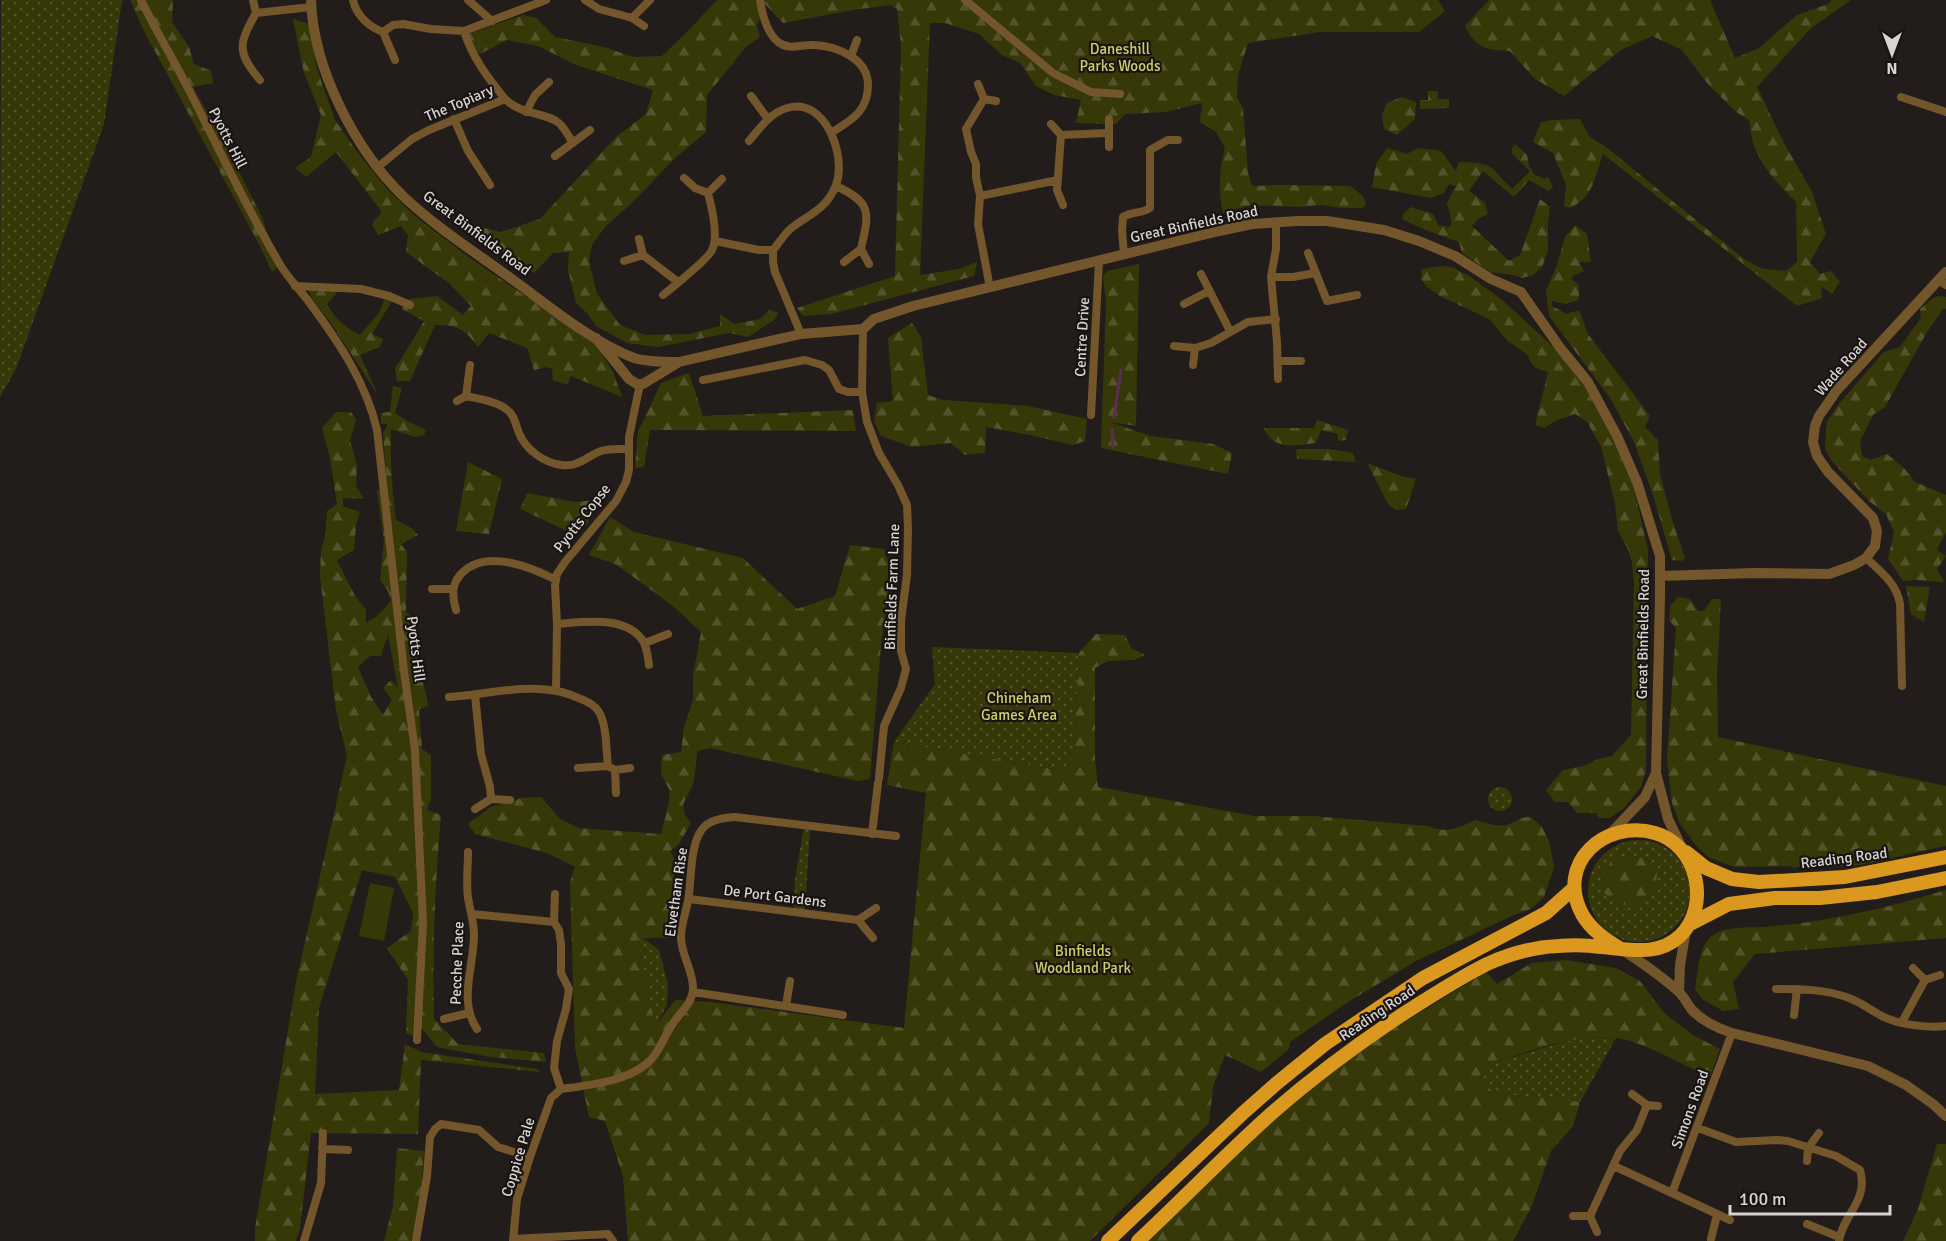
<svg xmlns="http://www.w3.org/2000/svg" width="1946" height="1241" font-family="Signika,sans-serif">
<style>
.grass{fill:url(#grass-dots)}
.forest{fill:url(#forest-firs);fill-rule:evenodd}
.pitch{fill:#373808}
.lines{fill:none;stroke-linecap:round;stroke-linejoin:round}
.stream{stroke:#5e2b57;stroke-width:3}
.minor{stroke:#73562c;stroke-width:8}
.tertiary{stroke:#73562c;stroke-width:10}
.trunk{stroke:#da981f;stroke-width:14}
.labels{text-anchor:middle;dominant-baseline:central;stroke-width:4.5;stroke-linejoin:round;paint-order:stroke}
.park-label{font-size:15px;fill:#cdd06a;stroke:#191412}
.street-label{font-size:15px;fill:#d8d4d3;stroke:#191412}
</style>
<defs>
<pattern id="grass-dots" width="8" height="8" patternUnits="userSpaceOnUse" patternTransform="scale(1.5)"><rect width="8" height="8" fill="#373808"/><path d="M2 2h.1M6 6h.1" fill="none" stroke="#53542b" stroke-width="1.8" stroke-linecap="round"/></pattern>
<pattern id="forest-firs" width="22" height="20" patternUnits="userSpaceOnUse" patternTransform="scale(1.5)"><rect width="22" height="20" fill="#373808"/><path d="M5 1l3.5 6h-7zM16 11l3.5 6h-7z" fill="#53542b"/></pattern>
</defs>
<rect width="100%" height="100%" fill="#221d1b"/>
<path class="grass" d="M 1,0 L 122,0 L 104,124 L 16,369 L 0,397 Z
M 932,647 L 1079,653 L 1074,752 L 1065,771 L 894,742 L 935,684 Z
M1488 799a12 12 0 1 1 24 0a12 12 0 1 1-24 0Z
M 804,827 L 810,828 L 805,910 L 794,909 L 795,879 Z
M1588 891a51 51 0 1 1 102 0a51 51 0 1 1-102 0Z
M 637,938 L 646,940 L 659,950 L 668,984 L 667,1005 L 655,1027 Z
M 1581,1037 L 1616,1038 L 1580,1102 L 1496,1093 L 1478,1081 L 1488,1064 Z"/>
<path class="forest" d="M 130,0 L 173,0 L 172,22 L 189,47 L 194,64 L 211,71 L 213,83 L 193,87 L 225,144 L 261,215 L 279,266 L 272,272 L 261,248 L 145,33 Z
M 717,0 L 1438,0 L 1445,11 L 1419,32 L 1320,32 L 1248,43 L 1238,75 L 1237,98 L 1243,108 L 1248,173 L 1252,186 L 1278,185 L 1350,186 L 1363,196 L 1366,205 L 1362,208 L 1340,208 L 1322,205 L 1298,207 L 1251,205 L 1223,213 C 1218,192 1219,169 1225,148 L 1216,132 L 1200,122 L 1202,103 L 1166,112 L 1125,114 L 1116,124 L 1076,123 L 1081,100 L 1054,95 L 1036,86 L 1020,63 L 1002,55 L 979,34 L 945,23 L 930,23 L 920,275 L 959,269 L 977,262 L 974,276 L 831,314 L 803,316 L 797,308 L 895,276 L 901,47 L 897,9 L 891,5 L 853,10 L 783,23 L 765,4 L 757,26 L 760,37 L 746,47 L 707,95 L 706,132 L 674,159 L 635,200 L 605,227 L 592,245 L 589,261 L 597,294 L 620,325 L 645,335 L 690,334 L 720,326 L 720,314 L 734,324 L 760,319 L 769,310 L 779,313 L 774,320 L 748,337 L 729,333 L 658,347 L 627,343 L 596,326 L 587,313 L 576,303 L 568,270 L 569,252 L 553,253 L 534,273 L 507,255 L 488,245 L 463,223 L 501,232 L 540,219 L 616,137 L 646,114 L 653,90 L 576,65 L 538,46 L 507,40 L 480,54 L 469,47 L 468,34 L 523,15 L 536,18 L 555,37 L 604,47 L 633,57 L 662,56 L 687,32 Z
M 1489,0 L 1710,0 L 1735,58 L 1759,48 L 1797,15 L 1828,4 L 1832,0 L 1851,0 L 1810,29 L 1757,87 L 1784,143 L 1812,192 L 1826,234 L 1810,262 L 1820,274 L 1831,271 L 1840,282 L 1832,294 L 1821,286 L 1822,298 L 1797,306 L 1603,154 C 1595,176 1594,197 1570,208 L 1564,206 L 1566,185 L 1553,153 L 1533,142 L 1541,122 L 1552,120 L 1580,119 L 1590,137 L 1606,147 L 1745,260 L 1763,269 L 1786,271 L 1797,262 L 1796,202 C 1781,187 1763,169 1755,148 C 1751,140 1751,129 1749,120 L 1736,112 L 1707,83 L 1682,50 L 1652,36 L 1621,50 L 1564,96 L 1535,79 L 1510,51 C 1487,50 1475,48 1465,26 Z
M 293,19 L 309,24 L 317,69 L 335,120 L 358,153 L 386,188 L 415,216 L 467,256 L 597,345 L 613,372 L 622,397 L 571,376 L 567,385 L 553,380 L 552,369 L 546,367 L 534,370 L 527,348 L 489,333 L 478,347 C 465,329 457,325 435,325 L 410,381 L 397,381 L 395,368 L 400,361 L 424,321 L 402,309 L 409,299 L 437,296 L 463,315 L 471,306 L 450,284 L 406,252 L 408,235 L 401,226 L 378,235 L 372,224 L 382,212 L 336,152 L 306,177 L 295,168 L 311,157 L 321,115 L 304,73 Z
M 1428,91 L 1438,91 L 1438,99 L 1449,99 L 1449,108 L 1420,109 L 1420,100 L 1428,100 Z
M 1402,97 L 1416,102 L 1415,119 L 1397,135 L 1384,129 L 1382,115 L 1387,103 Z
M 1515,144 L 1527,155 L 1529,166 L 1534,174 L 1544,179 L 1548,177 L 1553,187 L 1549,191 L 1529,180 L 1514,197 L 1483,171 L 1469,191 L 1485,203 L 1488,214 L 1478,219 L 1472,226 L 1509,261 L 1520,255 L 1540,199 L 1550,207 L 1548,223 L 1548,251 L 1542,267 L 1533,275 L 1522,278 L 1513,275 L 1490,272 L 1462,253 L 1459,242 L 1423,229 L 1402,219 L 1403,214 L 1411,207 L 1433,214 L 1438,225 L 1449,227 L 1452,223 L 1447,203 L 1456,186 L 1449,184 L 1444,193 L 1431,198 L 1372,187 L 1376,164 L 1387,148 L 1407,154 L 1418,148 L 1441,151 L 1456,171 L 1459,162 C 1495,163 1488,165 1512,189 L 1530,171 L 1512,154 L 1512,148 Z
M 1575,225 L 1587,234 L 1591,262 L 1579,262 L 1584,271 L 1573,276 L 1572,279 L 1579,286 L 1579,300 L 1566,304 L 1552,301 L 1552,306 L 1567,314 L 1579,310 L 1588,334 L 1650,416 L 1645,427 L 1658,440 L 1660,475 L 1674,526 L 1685,558 L 1682,561 L 1672,560 L 1652,492 L 1634,442 L 1610,398 L 1549,316 L 1546,291 L 1557,265 L 1565,237 Z
M 1139,264 L 1136,426 L 1110,422 L 1150,436 L 1213,444 L 1232,453 L 1228,474 L 1101,448 L 1106,302 L 1103,277 L 1107,271 Z
M 1442,266 L 1452,267 L 1469,276 L 1501,299 L 1558,351 L 1585,384 L 1615,440 L 1633,485 L 1648,550 L 1646,769 L 1641,787 L 1624,808 L 1610,818 L 1599,818 L 1596,813 L 1577,813 L 1568,802 L 1555,802 L 1546,790 L 1563,770 L 1583,766 L 1598,759 L 1612,756 L 1631,735 L 1634,584 L 1632,562 L 1627,547 L 1618,531 L 1615,504 L 1601,446 L 1587,422 L 1575,414 L 1557,420 L 1544,428 L 1535,425 L 1548,372 C 1537,369 1531,367 1528,355 L 1508,341 L 1489,319 L 1440,296 L 1427,287 L 1421,279 L 1422,269 Z
M 324,287 L 337,293 L 327,304 C 335,319 345,327 360,335 L 379,313 L 385,298 L 392,301 L 372,334 L 383,339 L 380,347 L 360,355 L 378,395 L 331,323 L 311,297 L 308,288 Z
M 1939,296 L 1946,297 L 1946,309 L 1943,309 L 1927,332 L 1885,407 L 1873,415 L 1860,441 L 1862,456 L 1870,460 L 1887,454 L 1904,468 L 1915,482 L 1946,495 L 1946,532 L 1937,550 L 1946,556 L 1937,569 L 1944,582 L 1915,580 L 1903,581 L 1888,559 L 1894,532 L 1886,514 L 1869,501 L 1831,460 L 1825,448 L 1827,422 L 1838,405 L 1884,352 L 1900,347 L 1921,318 L 1920,309 L 1933,298 Z
M 912,323 L 921,337 L 928,395 L 943,400 L 1028,406 L 1087,419 L 1085,441 L 1073,445 L 1030,435 L 986,427 L 985,453 L 965,455 L 951,443 L 912,447 L 881,436 L 874,421 L 877,403 L 893,401 L 888,338 Z
M 689,373 L 703,416 L 853,410 L 856,431 L 650,430 L 644,467 L 635,468 L 638,432 L 661,383 Z
M 393,386 L 402,388 L 395,413 L 407,421 L 426,430 L 424,435 L 414,437 L 391,429 C 390,460 392,490 396,520 L 413,529 L 418,535 L 401,544 L 407,552 L 406,612 L 417,621 C 416,638 417,656 420,673 C 423,684 427,695 428,706 L 419,709 L 422,749 L 431,755 L 431,798 L 427,810 L 441,815 C 435,883 432,951 434,1019 L 458,1044 L 544,1053 L 546,1062 L 491,1057 L 437,1047 L 421,1028 L 412,1035 L 406,1034 L 408,980 L 387,948 L 411,931 L 413,913 L 395,877 L 362,870 L 319,1008 L 315,1094 L 399,1090 L 405,1044 L 421,1052 L 537,1069 L 541,1072 L 421,1060 L 418,1134 L 311,1133 L 300,1228 L 296,1241 L 255,1241 L 255,1228 L 296,982 L 347,756 L 336,711 L 320,576 L 321,549 L 325,538 L 327,511 L 337,504 L 330,458 L 322,428 L 336,412 L 351,412 L 356,420 L 350,440 L 357,466 L 356,486 L 364,499 L 343,498 L 343,506 L 360,512 L 356,525 L 354,550 L 337,560 L 355,596 L 366,610 L 366,623 L 376,617 L 391,601 L 388,591 L 380,580 L 384,541 L 377,490 L 387,489 L 383,433 L 388,424 L 381,424 L 381,413 L 390,412 ZM 388,635 L 398,688 L 391,680 L 383,688 L 392,700 L 383,715 L 370,695 L 358,667 L 370,656 L 381,656 Z
M 1317,420 L 1348,430 L 1346,440 L 1338,441 L 1338,434 L 1321,430 L 1316,443 C 1296,445 1273,451 1264,428 L 1314,428 Z
M 1296,449 L 1329,449 L 1353,453 L 1356,462 L 1297,459 Z
M 468,462 L 502,479 L 489,534 L 456,531 Z
M 1367,463 L 1404,477 L 1416,479 L 1406,509 L 1396,510 L 1388,504 Z
M 527,493 L 576,502 L 596,500 L 587,525 L 567,531 L 520,509 Z
M 610,517 L 634,532 L 743,558 L 797,609 L 835,596 L 850,545 L 884,549 L 891,572 L 881,645 L 870,779 L 858,781 L 710,748 L 698,751 C 695,761 696,774 693,784 C 686,802 676,805 691,823 L 679,844 L 670,851 L 674,858 L 673,937 L 637,939 L 655,1026 L 675,1000 L 711,1002 L 904,1028 L 926,793 L 887,785 L 894,742 L 1065,771 L 1074,752 L 1079,653 L 1096,634 L 1125,635 L 1131,648 L 1145,655 L 1134,660 L 1108,661 L 1095,668 L 1095,759 L 1098,787 L 1254,816 L 1313,816 L 1428,826 C 1446,834 1459,828 1475,820 C 1487,823 1497,828 1509,824 C 1519,821 1518,817 1531,817 L 1542,827 L 1549,841 L 1554,867 L 1544,897 L 1531,909 L 1514,915 L 1416,961 L 1345,1004 L 1290,1042 L 1289,1049 L 1261,1072 L 1225,1055 L 1213,1087 L 1209,1123 L 1090,1241 L 628,1241 L 623,1176 L 605,1121 L 589,1117 L 575,1048 L 570,882 L 575,867 L 547,853 L 475,834 L 468,824 L 491,807 L 522,798 L 541,797 L 559,818 L 578,828 L 661,834 L 668,807 L 670,791 L 661,774 L 662,755 L 681,752 L 684,727 L 693,700 L 693,675 L 701,632 L 673,606 L 617,565 L 589,555 Z
M 1906,586 L 1930,587 L 1924,622 L 1911,614 Z
M 1678,597 L 1690,599 L 1698,611 L 1704,611 L 1712,599 L 1721,599 L 1717,674 L 1718,737 L 1946,786 L 1946,846 L 1859,865 L 1830,867 L 1818,863 L 1805,864 L 1795,868 L 1789,866 L 1734,867 L 1708,857 L 1695,844 L 1680,824 L 1672,803 L 1667,760 L 1676,628 L 1669,620 L 1670,606 Z
M 1629,855 L 1646,858 L 1657,868 L 1656,890 L 1632,906 L 1616,903 L 1604,893 L 1602,877 L 1611,861 Z
M 1946,890 L 1946,938 L 1755,954 L 1733,982 L 1739,1009 L 1723,1011 L 1702,999 L 1695,989 C 1697,977 1699,951 1707,941 C 1720,925 1745,928 1763,927 C 1823,923 1888,908 1946,890 Z
M 1566,960 L 1616,968 L 1640,981 L 1664,1013 L 1693,1035 L 1720,1049 L 1710,1077 C 1685,1066 1658,1050 1633,1042 C 1588,1027 1532,1051 1488,1064 L 1478,1081 L 1496,1093 L 1580,1102 L 1573,1126 L 1551,1151 L 1531,1208 L 1513,1241 L 1146,1241 L 1277,1114 L 1377,1039 L 1486,972 L 1497,984 L 1532,963 Z
M 1937,1144 L 1946,1144 L 1946,1241 L 1903,1241 L 1918,1209 Z
M 397,1148 L 424,1151 L 419,1226 L 415,1241 L 384,1241 L 393,1206 Z"/>
<path class="pitch" d="M 370,883 L 394,888 L 384,941 L 359,936 Z"/>
<g class="lines">
<path class="stream" d="M 1114,417 L 1121,370
M 1112,429 L 1113,447"/>
<path class="minor" d="M 141,0 C 157,33 176,64 192,96 C 221,153 248,211 281,266 C 289,279 300,290 309,302 C 338,341 366,382 377,430 L 404,671 L 415,750 L 423,924 L 417,1040
M 253,0 L 256,13
M 353,0 C 356,15 369,27 383,32 L 393,25 L 403,24 L 431,29 L 464,31
M 468,0 L 492,21
M 585,0 L 599,9 L 632,18 L 644,26
M 760,0 C 762,13 767,33 778,42 C 790,51 801,44 814,45 C 836,46 868,58 868,85 C 868,112 851,120 831,133
M 965,0 L 1053,73 L 1091,92 L 1120,94
M 632,18 L 650,0
M 383,32 L 395,60
M 851,56 L 857,40
M 260,80 C 236,52 239,43 256,13 L 311,7
M 978,84 L 984,99 L 996,101
M 751,96 L 768,119
M 1901,97 L 1946,112
M 505,99 C 522,116 548,112 560,124 C 565,129 569,137 573,143
M 984,99 L 966,129 L 971,152 L 976,164 L 976,177 L 980,196 L 978,224 L 990,288
M 526,112 L 535,95 L 549,82
M 454,119 L 468,151 L 490,185
M 1051,124 L 1061,135 L 1057,190 L 1063,205
M 1061,135 L 1109,133
M 1109,147 L 1109,119
M 555,156 L 590,130
M 378,167 L 412,139 L 429,130 L 505,99 C 488,78 472,57 464,31 L 546,0
M 684,178 L 695,188 L 708,193 L 722,179
M 836,186 C 873,203 869,213 861,249
M 980,196 L 1058,180
M 1276,222 L 1276,249 L 1271,277 L 1277,342 L 1278,379
M 715,241 L 759,250 L 773,250 C 780,242 785,232 794,226 C 812,213 827,208 836,185 C 847,156 825,96 787,108 C 770,113 760,128 749,141
M 773,250 L 773,262 L 775,272 L 801,334
M 1308,253 L 1327,301 L 1357,295
M 1124,254 L 1122,231 L 1123,217 C 1133,211 1141,214 1150,208 L 1150,150 L 1168,140 L 1178,140
M 643,255 L 678,282
M 624,261 L 643,255 L 639,239
M 844,262 L 861,249 L 869,264
M 1201,274 L 1230,331
M 1271,277 L 1293,277 L 1315,273
M 1938,280 L 1946,285
M 295,286 L 361,289 L 389,296 L 410,305
M 663,295 C 673,287 708,259 712,250 C 719,236 712,208 708,193
M 1184,304 L 1209,291
M 863,329 L 862,392 L 867,422 L 879,453 L 898,485 L 907,505 L 908,529 L 907,575 L 901,621 L 901,651 L 906,669 L 901,688 L 884,726 L 879,778
M 1174,346 L 1195,348 L 1211,343 L 1248,322 L 1276,319
M 1278,361 L 1301,361
M 1193,365 L 1195,348
M 703,380 L 805,360 L 822,365 L 829,370 L 839,389 L 848,392 L 862,392
M 466,396 L 470,365
M 457,401 L 466,396 C 479,399 496,401 506,409 C 515,415 515,424 519,433 C 526,450 544,463 562,465 C 579,467 587,456 601,451 C 610,448 620,449 629,449
M 1091,415 L 1099,261
M 1866,558 C 1881,572 1897,584 1900,604 L 1902,686
M 432,589 L 453,589
M 456,610 C 452,595 451,583 463,572 C 487,549 531,567 556,580
M 557,624 C 584,622 626,615 643,641 C 647,647 648,657 649,665
M 645,643 L 668,634
M 556,690 L 557,624 L 555,585 L 557,574 L 565,562 L 616,501 L 626,482 L 629,470 L 629,437 L 640,384
M 475,695 L 481,754 L 490,787 L 491,799
M 449,697 C 493,694 539,679 581,699 C 588,702 595,705 599,712 C 607,725 606,751 608,766
M 578,768 L 608,766 L 615,770 L 630,768
M 615,770 L 616,793
M 475,809 L 491,799 L 510,800
M 872,834 L 878,783
M 468,852 C 468,867 466,883 468,898 C 470,910 474,922 474,935 C 474,966 458,1001 477,1029
M 555,894 L 554,922 L 559,930 L 561,944 L 561,973 L 569,989 L 566,1009 L 557,1041 L 554,1068 L 561,1089
M 689,899 L 858,920
M 472,914 L 554,922
M 873,938 L 858,920 L 876,908
M 1913,968 L 1925,980 L 1940,975
M 1776,989 C 1801,989 1825,989 1849,998 C 1863,1003 1874,1013 1886,1018 C 1902,1025 1929,1028 1946,1026
M 693,992 L 843,1015
M 786,1006 L 790,981
M 1794,1015 L 1797,989
M 444,1019 L 469,1013
M 1902,1022 L 1925,980
M 561,1089 C 590,1085 635,1081 654,1056 C 661,1047 665,1035 672,1025 C 679,1013 692,1004 693,990 C 694,971 681,956 681,937 C 681,925 686,912 688,901 C 692,881 689,840 705,826 C 713,819 725,818 735,817 L 896,836
M 1632,1094 L 1647,1105 L 1658,1106
M 1698,1128 L 1736,1142 L 1777,1140 L 1788,1141 L 1836,1156 L 1860,1170 C 1869,1201 1843,1214 1839,1241
M 322,1149 L 348,1150
M 1807,1161 L 1808,1148 L 1819,1133
M 1614,1166 L 1730,1220
M 1672,1193 L 1732,1033
M 1573,1216 L 1590,1216 L 1597,1232
M 1590,1216 L 1620,1151 L 1637,1130 L 1647,1105
M 1807,1224 L 1839,1237
M 513,1239 L 608,1234 L 613,1241
M 1711,1239 L 1717,1215
M 304,1241 L 321,1183 L 323,1133
M 416,1241 L 427,1176 L 430,1137 L 435,1129 L 441,1124 L 479,1130 L 498,1147 L 530,1157
M 513,1241 L 517,1199 L 530,1157 L 551,1098 L 561,1089"/>
<path class="tertiary" d="M 311,0 C 313,68 355,150 404,197 C 438,229 478,254 516,282 C 550,307 594,343 634,358 C 647,362 664,362 679,362
M 596,338 L 629,379 L 637,384 L 643,384 L 679,362 L 801,334 L 863,329 L 874,319 L 913,306 L 1219,231 L 1252,224 L 1298,221 L 1327,221 L 1384,230 L 1419,241 L 1455,256 L 1491,279 L 1521,292 L 1561,349 L 1588,382 L 1617,436 L 1637,482 L 1660,556 L 1660,597 L 1656,773 L 1668,819 L 1682,848
M 1660,576 L 1754,573 L 1829,574 L 1854,565 L 1866,558 L 1875,546 L 1877,531 L 1873,518 L 1828,472 L 1817,456 L 1813,442 L 1815,426 L 1819,416 L 1837,390 L 1946,272
M 1608,836 L 1645,797 L 1656,773
M 1621,949 C 1641,962 1660,975 1678,991 C 1684,996 1687,1004 1692,1010 C 1703,1022 1717,1028 1732,1033 L 1868,1066 L 1906,1085 L 1933,1104 L 1946,1116
M 1679,992 L 1680,965 L 1686,930"/>
<path class="trunk" d="M 1686,852 L 1706,868 L 1732,879 L 1759,882 L 1845,877 L 1946,857
M 1692,923 L 1729,904 L 1775,898 L 1820,898 L 1877,892 L 1946,878
M 1108,1241 L 1243,1113 L 1277,1083 L 1325,1044 L 1423,978 L 1546,913 L 1574,888
M 1138,1241 C 1183,1199 1226,1154 1272,1113 C 1312,1078 1355,1046 1400,1016 C 1428,998 1457,979 1487,964 C 1509,954 1534,947 1558,946 C 1572,945 1587,945 1601,947 C 1630,949 1657,957 1680,936 C 1711,906 1698,845 1655,833 C 1605,819 1555,863 1582,914 C 1591,930 1606,940 1621,949"/>
</g>
<g class="labels">
<g class="park-label">
<text x="1120" y="49">Daneshill<tspan x="1120" dy="17">Parks Woods</tspan></text>
<text x="1019" y="698">Chineham<tspan x="1019" dy="17">Games Area</tspan></text>
<text x="1083" y="951">Binfields<tspan x="1083" dy="17">Woodland Park</tspan></text>
</g>
<g class="street-label">
<text transform="translate(459 103) rotate(-23)">The Topiary</text>
<text transform="translate(228 138) rotate(63)">Pyotts Hill</text>
<text transform="translate(1194 224) rotate(-12)">Great Binfields Road</text>
<text transform="translate(477 233) rotate(37)">Great Binfields Road</text>
<text transform="translate(1082 337) rotate(-87)">Centre Drive</text>
<text transform="translate(1841 367) rotate(-49)">Wade Road</text>
<text transform="translate(582 518) rotate(-52)">Pyotts Copse</text>
<text transform="translate(892 587) rotate(-88)">Binfields Farm Lane</text>
<text transform="translate(1643 634) rotate(-89)">Great Binfields Road</text>
<text transform="translate(416 649) rotate(83)">Pyotts Hill</text>
<text transform="translate(1844 858) rotate(-7)">Reading Road</text>
<text transform="translate(676 892) rotate(-82)">Elvetham Rise</text>
<text transform="translate(775 896) rotate(7)">De Port Gardens</text>
<text transform="translate(457 963) rotate(-88)">Pecche Place</text>
<text transform="translate(1377 1013) rotate(-34)">Reading Road</text>
<text transform="translate(1690 1109) rotate(-70)">Simons Road</text>
<text transform="translate(518 1157) rotate(-73)">Coppice Pale</text>
</g>
</g>
<g transform="translate(1892 54) rotate(180)" stroke="#191412" stroke-width="4.5" paint-order="stroke">
<path d="M0-4.5L10 22L0 15L-10 22Z" fill="#d8d4d3"/>
<text y="-9" font-size="16" font-weight="bold" text-anchor="middle" fill="#d8d4d3">N</text>
</g>
<path d="M1730 1205v9h160v-9" fill="none" stroke="#d8d4d3" stroke-width="3"/>
<text x="1739" y="1205" font-size="18" fill="#d8d4d3" stroke="#191412" stroke-width="4.5" paint-order="stroke">100 m</text>
</svg>
